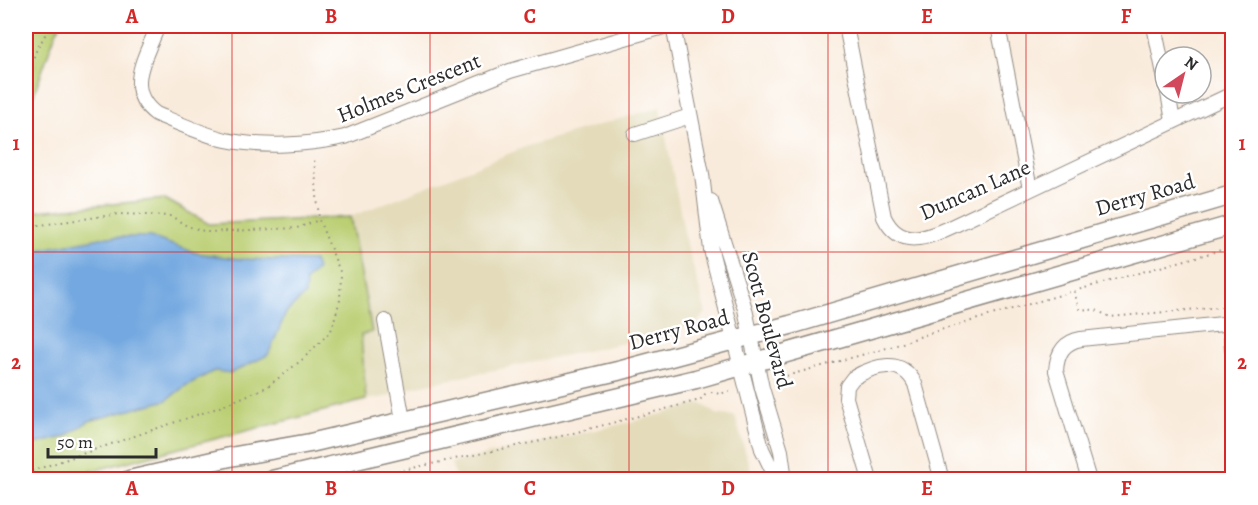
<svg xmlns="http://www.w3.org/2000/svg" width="1258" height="505" font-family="Alegreya,serif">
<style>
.built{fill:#e3dbba}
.green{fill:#b9cd70;stroke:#727c4e;stroke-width:1.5}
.water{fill:#73a8e0;stroke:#4f6a86;stroke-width:1.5}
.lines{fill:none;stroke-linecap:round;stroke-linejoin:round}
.minor-casing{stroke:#928b83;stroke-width:16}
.major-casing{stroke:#928b83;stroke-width:21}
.path{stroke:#928b83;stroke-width:2;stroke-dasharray:1.5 4.5;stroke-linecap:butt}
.minor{stroke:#fff;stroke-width:14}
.major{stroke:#fff;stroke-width:18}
.grid{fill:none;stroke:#d62828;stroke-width:1.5;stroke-opacity:0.55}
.labels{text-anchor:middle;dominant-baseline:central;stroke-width:5;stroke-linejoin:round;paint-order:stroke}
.street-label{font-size:22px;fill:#2b2b2b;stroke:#fff}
.neatline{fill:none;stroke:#d62828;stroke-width:2}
.grid-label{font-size:20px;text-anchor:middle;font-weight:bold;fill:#d62828}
</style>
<rect width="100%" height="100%" fill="#fff"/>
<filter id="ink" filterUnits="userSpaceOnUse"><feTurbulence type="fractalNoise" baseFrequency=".0167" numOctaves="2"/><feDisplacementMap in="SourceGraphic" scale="12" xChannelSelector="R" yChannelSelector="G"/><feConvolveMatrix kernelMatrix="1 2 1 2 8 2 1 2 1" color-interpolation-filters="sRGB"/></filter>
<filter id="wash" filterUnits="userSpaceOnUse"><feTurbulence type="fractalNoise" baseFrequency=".008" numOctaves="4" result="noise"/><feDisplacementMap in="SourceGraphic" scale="24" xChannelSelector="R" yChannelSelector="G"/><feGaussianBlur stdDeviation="1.35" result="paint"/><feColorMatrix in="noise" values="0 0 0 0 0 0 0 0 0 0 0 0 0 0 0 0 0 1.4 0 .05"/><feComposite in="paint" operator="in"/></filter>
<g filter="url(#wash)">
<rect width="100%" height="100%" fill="#f9ebdb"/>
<path class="built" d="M 660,107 L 686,241 L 706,313 L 696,323 L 681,329 L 615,345 L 413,387 L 386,397 L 366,400 L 360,335 L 372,332 L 350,217 L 528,146 Z
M 701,403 L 718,415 L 735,416 L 753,479 L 456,479 L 451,463 L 640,420 Z"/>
<path class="green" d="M 26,26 L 60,26 L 56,32 L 26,116 Z
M 165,199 L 209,224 L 350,217 L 372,332 L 361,335 L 366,400 L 61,479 L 26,480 L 26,212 Z"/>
<path class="water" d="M 106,237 L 150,237 L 196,253 L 240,259 L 314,261 L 317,269 L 306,281 L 305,295 L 286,313 L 268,355 L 231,373 L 214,371 L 185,386 L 167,400 L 89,421 L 65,437 L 26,446 L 26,252 Z"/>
</g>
<g filter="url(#ink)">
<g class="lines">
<defs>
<path id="minor" d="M 158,26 C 146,56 123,90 156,114 C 178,123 202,134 226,140 C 263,148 308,145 345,137 L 510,71 L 667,26
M 673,26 L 702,174 L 711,250 L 762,449 L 777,480
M 846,26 L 884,217 C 900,250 927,238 953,226 L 1232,94
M 998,26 L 1030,189
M 1154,26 L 1165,79
M 1168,93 L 1173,121
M 635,134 L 690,116
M 711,201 L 745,309 L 762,388 L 781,451 L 785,480
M 385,321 L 403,420
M 1230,324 L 1232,349
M 870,480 L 846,398 L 847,386 L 853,378 C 875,365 902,357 915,384 L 942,480
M 1089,480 L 1056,371 C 1057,353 1064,342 1081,339 L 1232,323"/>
<path id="major" d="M 129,480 L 230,457 L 310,443 L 622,370 L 790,325 L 1232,195
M 272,480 L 696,379 L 1232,225"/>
</defs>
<use href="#minor" class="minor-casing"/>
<use href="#major" class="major-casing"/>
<path class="path" d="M 26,80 L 35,53 L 50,26
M 26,227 L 119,214 L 171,216 L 187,226 L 207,232 L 297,228 L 319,220
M 1074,291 L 1232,247
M 775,379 L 894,346 L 930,333 L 1074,291 L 1079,309 L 1096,310 L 1110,317 L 1232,306
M 711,392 L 720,394 L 732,390
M 26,473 L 217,408 L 267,387 L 303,359 L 331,331 L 340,300 L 341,274 L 319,220 L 314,158
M 356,480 L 554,438 L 700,400 L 706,393"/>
<use href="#minor" class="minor"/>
<use href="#major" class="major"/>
</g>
</g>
<path class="grid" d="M 232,26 L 232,480M 430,26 L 430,480M 629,26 L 629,480M 828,26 L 828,480M 1026,26 L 1026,480M 26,252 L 1232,252"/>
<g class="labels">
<g class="street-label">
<text transform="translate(409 88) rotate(-22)">Holmes Crescent</text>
<text transform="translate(975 190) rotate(-24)">Duncan Lane</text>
<text transform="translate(1145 195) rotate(-16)">Derry Road</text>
<text transform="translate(767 320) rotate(75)">Scott Boulevard</text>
<text transform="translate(679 330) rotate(-15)">Derry Road</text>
</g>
</g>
<rect width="1258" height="505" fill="none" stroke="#fff" stroke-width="66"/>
<g transform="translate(1183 75) rotate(35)"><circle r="28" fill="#ffffff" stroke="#aaaaaa" stroke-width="1.5"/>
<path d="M0-4.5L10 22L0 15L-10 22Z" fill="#d1495b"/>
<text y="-9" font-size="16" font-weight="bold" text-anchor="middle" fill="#2b2b2b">N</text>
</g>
<path d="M48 448v9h108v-9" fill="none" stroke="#2b2b2b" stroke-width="3"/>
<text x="57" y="448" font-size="18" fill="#2b2b2b" stroke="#ffffff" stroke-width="4.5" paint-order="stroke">50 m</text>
<rect x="33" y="33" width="1192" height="439" class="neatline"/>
<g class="grid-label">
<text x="132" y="23">A</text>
<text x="331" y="23">B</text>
<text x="530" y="23">C</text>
<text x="728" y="23">D</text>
<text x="927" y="23">E</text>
<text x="1126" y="23">F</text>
<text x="16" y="150">1</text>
<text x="1242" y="150">1</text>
<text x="16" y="369">2</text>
<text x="1242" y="369">2</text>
<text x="132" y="495">A</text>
<text x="331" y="495">B</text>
<text x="530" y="495">C</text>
<text x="728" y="495">D</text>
<text x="927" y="495">E</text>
<text x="1126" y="495">F</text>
</g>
</svg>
